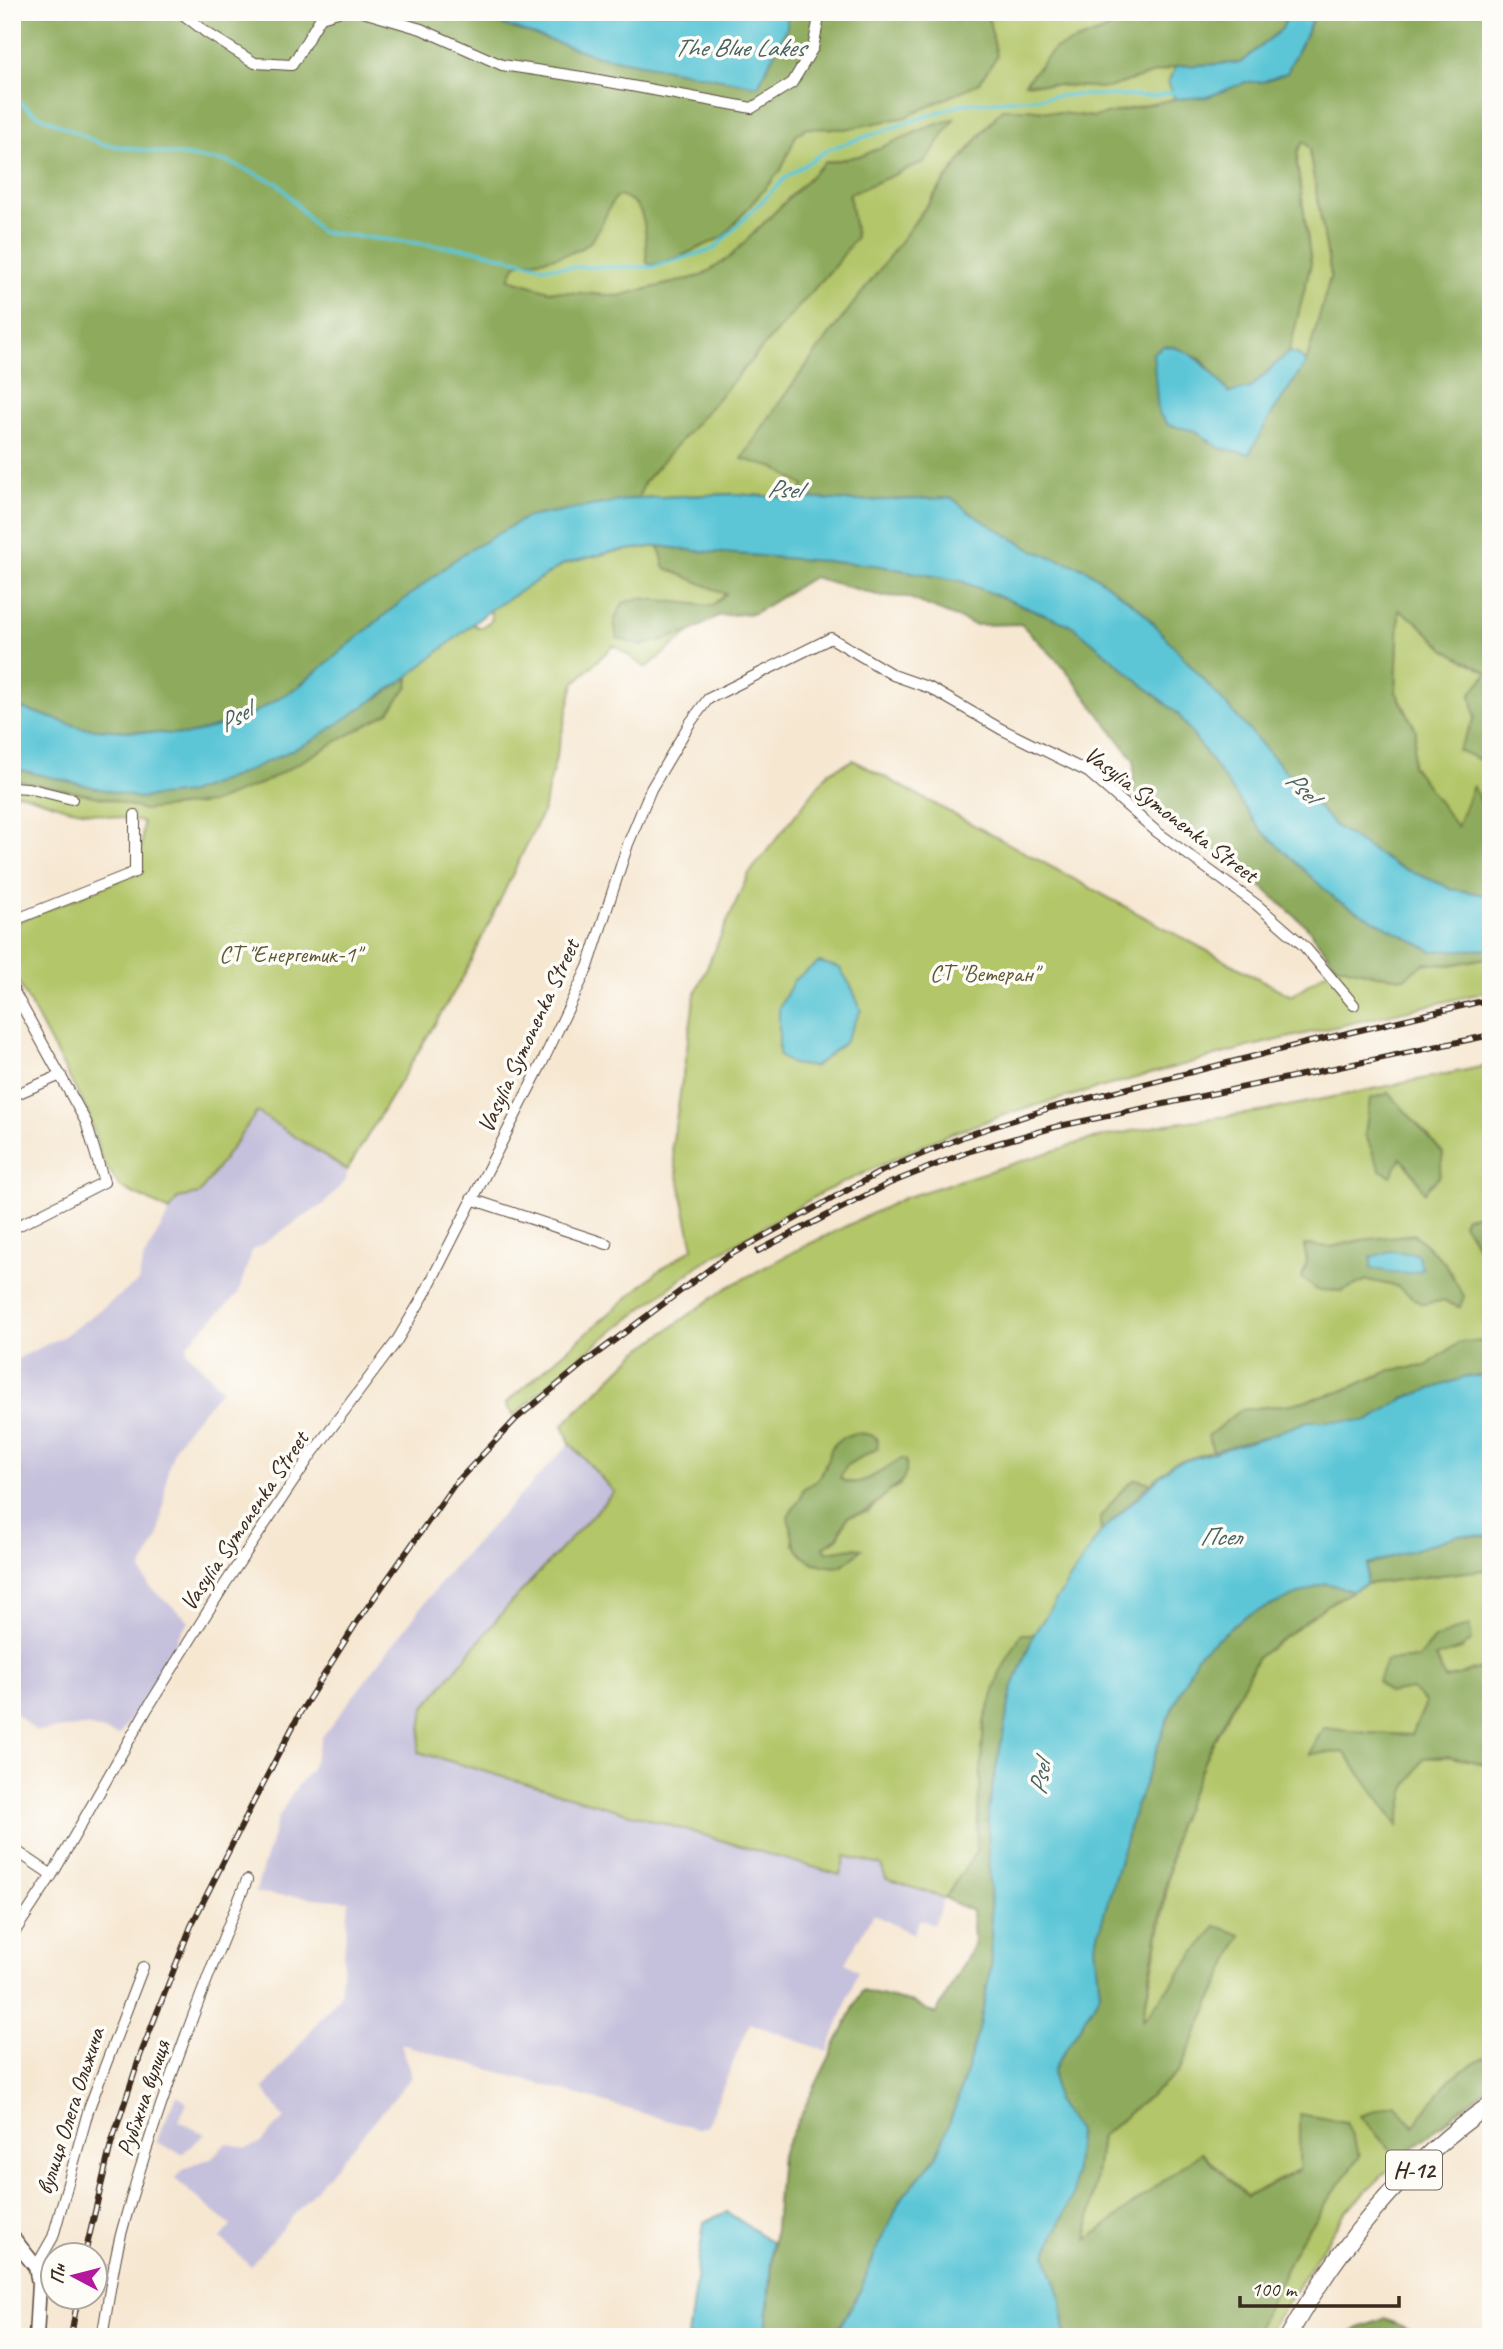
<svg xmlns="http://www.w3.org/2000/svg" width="1503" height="2349" font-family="Caveat,sans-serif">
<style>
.industrial{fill:#c5c0db}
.green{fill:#b3c669;stroke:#777844;stroke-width:2;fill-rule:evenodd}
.forest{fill:#8eab5d;stroke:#646a3e;stroke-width:2;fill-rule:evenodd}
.water{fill:#5cc6d7;stroke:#4c787a;stroke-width:2}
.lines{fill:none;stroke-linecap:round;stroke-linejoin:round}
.stream{stroke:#5cc6d7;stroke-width:3.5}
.minor-casing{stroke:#574639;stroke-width:12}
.secondary-casing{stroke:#574639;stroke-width:17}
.primary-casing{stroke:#574639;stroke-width:18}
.minor{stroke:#fff;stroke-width:10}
.secondary{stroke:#fff;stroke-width:14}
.primary{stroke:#fff;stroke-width:16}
.rail-casing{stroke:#3b2a1e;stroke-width:6}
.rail{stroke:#fdfcf7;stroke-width:3.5;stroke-dasharray:10;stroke-linecap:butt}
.labels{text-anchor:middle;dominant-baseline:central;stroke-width:7;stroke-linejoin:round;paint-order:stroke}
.shield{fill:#fdfcf7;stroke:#75695f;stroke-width:2}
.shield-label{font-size:23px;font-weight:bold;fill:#3b2a1e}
.street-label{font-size:24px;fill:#3b2a1e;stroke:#fdfcf7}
.park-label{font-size:24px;fill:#5f5934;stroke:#fdfcf7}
.water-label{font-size:26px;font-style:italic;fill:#47615f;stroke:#fdfcf7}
</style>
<rect width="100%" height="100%" fill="#fdfcf7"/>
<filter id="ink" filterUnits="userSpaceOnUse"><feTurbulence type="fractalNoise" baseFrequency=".0143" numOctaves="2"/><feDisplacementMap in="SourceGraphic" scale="14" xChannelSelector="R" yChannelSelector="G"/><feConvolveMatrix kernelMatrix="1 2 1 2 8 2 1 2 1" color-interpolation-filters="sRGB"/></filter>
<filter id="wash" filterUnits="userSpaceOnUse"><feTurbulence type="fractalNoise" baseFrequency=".00686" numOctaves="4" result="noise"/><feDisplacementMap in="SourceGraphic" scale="28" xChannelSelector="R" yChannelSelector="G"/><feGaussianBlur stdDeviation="1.57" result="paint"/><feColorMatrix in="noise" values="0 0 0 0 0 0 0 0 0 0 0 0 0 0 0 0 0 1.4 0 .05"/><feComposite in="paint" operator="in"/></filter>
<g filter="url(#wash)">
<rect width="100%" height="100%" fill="#f6e7d1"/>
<path class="industrial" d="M 257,1112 L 347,1170 L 346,1180 L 324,1204 L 252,1251 L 238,1294 L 187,1344 L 187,1352 L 222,1389 L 192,1423 L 176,1445 L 168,1469 L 159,1535 L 141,1570 L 149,1586 L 189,1621 L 178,1636 L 175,1651 L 119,1736 L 88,1726 L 36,1731 L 12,1710 L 12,1361 L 64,1336 L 138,1282 L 144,1257 L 178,1198 L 200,1194 Z
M 570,1443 L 614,1491 L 507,1607 L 424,1708 L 418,1751 L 840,1875 L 845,1856 L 881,1865 L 886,1880 L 945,1898 L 933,1925 L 920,1919 L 913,1934 L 873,1914 L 845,1963 L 858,1971 L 828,2052 L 750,2023 L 707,2125 L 697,2129 L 401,2044 L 412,2077 L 250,2266 L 221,2238 L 231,2226 L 175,2179 L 184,2169 L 211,2158 L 227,2143 L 246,2148 L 259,2144 L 284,2118 L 263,2089 L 340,1995 L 349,1901 L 255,1893 L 278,1818 L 293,1792 L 311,1769 L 322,1737 L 449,1571 Z
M 177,2095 L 187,2103 L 178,2121 L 205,2134 L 182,2154 L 156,2142 Z"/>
<path class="green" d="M 987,12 L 1137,12 L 1104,31 L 1054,49 L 1025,83 L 1107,88 L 1177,66 L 1168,82 L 1175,99 L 1093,117 L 1027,109 L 1002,109 C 961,156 926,207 889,257 C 839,324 786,387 743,459 L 775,468 L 805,486 L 799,498 L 732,494 L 638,498 L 645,481 L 837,263 L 855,237 L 849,194 L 926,161 L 928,127 L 864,155 L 824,163 L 729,258 L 701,276 L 618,296 L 549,291 L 508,279 L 516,263 L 565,254 L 617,196 C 629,197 635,203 642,212 L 781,170 L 796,135 L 806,128 L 845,129 L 997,56 Z
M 1304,141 L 1310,149 L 1311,162 L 1331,275 L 1306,363 L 1299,355 L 1289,352 L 1311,263 L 1297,164 L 1298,150 Z
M 659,546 L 665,568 L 726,593 L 712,606 L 639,598 L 641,646 L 690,632 L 646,668 L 614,645 L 574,683 L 543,811 L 463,977 L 347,1170 L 257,1112 L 199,1194 L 178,1198 L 170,1211 L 120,1187 L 101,1158 L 88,1113 L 12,970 L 12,924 L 140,872 L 143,822 L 66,808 L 23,794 L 12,793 L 12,779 L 113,800 L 143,810 L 408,686 L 409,675 L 472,624 L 480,628 L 492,620 L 490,610 L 564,564 L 611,552 Z
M 1399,610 L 1416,621 L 1446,650 L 1489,673 L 1471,693 L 1475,718 L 1459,750 L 1491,765 L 1491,823 L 1473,787 L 1457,828 L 1412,765 L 1416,730 L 1396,692 Z
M 853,760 L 1291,996 L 1336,965 L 1377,975 L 1404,978 L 1425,963 L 1450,965 L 1491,957 L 1491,991 L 1248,1047 L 1016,1111 L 946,1135 L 823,1192 L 699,1265 L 577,1359 L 514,1416 L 505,1404 L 657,1272 L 693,1248 L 672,1147 L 695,994 L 748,875 L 829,772 Z
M 1491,1065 L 1487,1097 L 1491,1102 L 1491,1215 L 1484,1214 L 1477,1246 L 1491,1258 L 1491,1341 L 1460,1342 L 1426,1366 L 1391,1370 L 1340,1392 L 1291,1404 L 1240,1410 L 1209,1436 L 1213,1451 L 1173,1464 L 1151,1483 L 1135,1479 L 1100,1517 L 1101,1532 L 1034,1634 L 1021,1634 L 984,1722 L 976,1852 L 945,1898 L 886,1879 L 881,1865 L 845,1856 L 840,1875 L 418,1752 L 424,1708 L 507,1607 L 614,1492 L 570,1443 L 563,1425 L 637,1352 L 728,1287 L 799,1249 L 904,1198 L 1088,1140 L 1167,1124 L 1259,1112 ZM 1389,1093 L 1443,1153 L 1439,1177 L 1424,1192 L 1414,1174 L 1401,1157 ZM 1361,1240 L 1380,1240 L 1444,1262 L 1459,1307 L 1442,1301 L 1422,1304 L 1396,1286 L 1367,1280 L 1342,1291 L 1302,1278 L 1307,1262 L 1304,1245 L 1331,1247 ZM 832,1448 L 877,1449 L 847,1465 L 840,1478 C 858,1492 885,1468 901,1459 L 900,1485 L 887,1493 L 868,1512 L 847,1517 L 838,1537 L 824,1546 L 825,1551 C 839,1553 848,1546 861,1549 L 841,1566 L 793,1544 L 803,1489 L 819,1479 Z
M 1491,1569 L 1491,1665 L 1444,1679 L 1435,1656 L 1461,1649 L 1435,1638 L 1418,1658 L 1386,1661 L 1426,1703 L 1412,1735 L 1367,1733 L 1324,1728 L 1310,1753 L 1344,1752 L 1398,1824 L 1406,1787 L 1424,1758 L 1447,1756 L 1491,1765 L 1491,2053 L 1450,2079 L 1413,2127 L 1361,2116 L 1399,2160 L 1346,2211 L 1265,2337 L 1253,2337 L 1300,2240 L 1359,2156 L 1299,2169 L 1247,2197 L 1202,2152 L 1087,2241 L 1101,2136 L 1179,2072 L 1240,1936 L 1216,1926 L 1142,2023 L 1162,1921 L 1176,1828 L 1209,1750 L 1258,1657 L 1327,1605 L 1366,1584 Z"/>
<path class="forest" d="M 12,12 L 464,12 L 598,56 L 758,86 L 787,27 L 787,12 L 987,12 L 997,56 L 979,83 L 906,117 L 845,129 L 806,128 L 796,135 L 781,170 L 723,237 L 677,258 L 653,265 L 647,263 C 645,239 650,198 617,196 L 613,201 C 606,213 600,231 591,241 C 574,258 539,259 516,264 L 509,279 L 549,291 L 618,296 L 701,276 L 729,258 L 824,163 L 864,155 L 928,127 L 954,119 L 926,161 L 849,194 L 856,237 L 837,263 L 645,481 L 638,498 L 527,517 L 392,609 L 298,687 L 245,718 L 188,735 L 82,728 L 12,705 Z
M 1137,12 L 1289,12 L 1282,29 L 1240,63 L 1177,66 L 1107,88 L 1025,83 L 1054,49 L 1104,31 Z
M 1315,12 L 1491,12 L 1491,765 L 1458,750 L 1475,718 L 1471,693 L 1488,673 L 1446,650 L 1416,621 L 1399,610 L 1396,692 L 1416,730 L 1412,765 L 1457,827 L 1473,786 L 1491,823 L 1491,896 L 1453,889 L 1395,865 L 1336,827 L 1140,609 L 1086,569 L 1032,550 L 970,513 L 952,498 L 854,501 L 799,498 L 804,486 L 775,468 L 742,459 C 786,388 839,324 889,257 C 926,207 962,156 1002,109 L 1027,109 L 1093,117 L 1175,99 L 1207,97 L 1246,82 L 1262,82 L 1287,73 C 1295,52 1308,34 1315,12 ZM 1304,141 L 1310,149 L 1311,162 L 1331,275 L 1306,363 L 1271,415 L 1249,454 L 1219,448 L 1195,431 L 1174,347 L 1202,360 L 1229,393 L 1250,388 L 1289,352 L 1311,263 L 1297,164 L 1298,150 Z
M 659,546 L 697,551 L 874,565 L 961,581 L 1073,626 L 1178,714 L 1260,829 L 1431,951 L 1491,949 L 1491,957 L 1450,965 L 1425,963 L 1404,978 L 1377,975 L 1336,965 L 1306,926 L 1240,867 L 1196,843 L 1133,799 L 1134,760 L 1062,665 L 1021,624 L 975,625 L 907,597 L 881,596 L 813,577 L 755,613 L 718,616 L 690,632 L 641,646 L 617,638 L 614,621 L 623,603 L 639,598 L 712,606 L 726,594 L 665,568 Z
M 409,676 L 408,686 L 389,712 L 265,782 L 211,803 L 143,810 L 113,800 L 12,779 L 12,768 L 139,798 L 378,698 Z
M 1389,1093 L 1443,1153 L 1439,1177 L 1424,1192 L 1414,1174 L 1401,1158 L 1391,1176 L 1380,1170 L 1365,1134 L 1370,1099 Z
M 1478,1214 L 1491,1215 L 1491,1258 L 1477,1246 L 1463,1223 L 1466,1217 Z
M 1414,1234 L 1444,1262 L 1464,1296 L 1460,1307 L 1442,1301 L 1422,1304 L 1396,1286 L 1367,1280 L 1342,1291 L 1317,1290 L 1302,1278 L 1307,1262 L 1304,1245 L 1332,1247 L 1361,1240 Z
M 1491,1341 L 1491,1376 L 1469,1376 L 1405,1398 L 1368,1421 L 1308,1421 L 1266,1437 L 1213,1451 L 1208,1436 L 1240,1410 L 1291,1404 L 1340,1392 L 1391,1370 L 1426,1366 L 1460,1342 Z
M 855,1433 C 865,1434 881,1433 877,1448 L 847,1465 L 840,1478 C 857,1493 885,1468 901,1459 L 906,1460 C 908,1482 899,1483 885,1495 C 868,1510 870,1511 847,1517 L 838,1537 L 824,1547 L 826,1551 C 840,1553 846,1546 862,1549 C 855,1554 848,1562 840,1566 C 834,1568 829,1566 823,1565 C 794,1560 793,1541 788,1516 L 800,1499 L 803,1489 C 807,1486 814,1483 818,1479 C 835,1461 819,1443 855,1433 Z
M 1135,1479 L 1151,1483 L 1101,1532 L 1100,1517 L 1121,1491 Z
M 1459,1535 L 1491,1537 L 1491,1569 L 1366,1584 L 1367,1565 Z
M 1326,1583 L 1352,1591 L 1327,1605 L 1258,1657 L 1209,1750 L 1176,1828 L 1142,2022 L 1216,1926 L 1241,1935 L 1179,2072 L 1101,2136 L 1087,2240 L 1201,2152 L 1247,2197 L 1299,2170 L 1299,2114 L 1346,2122 L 1360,2156 L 1300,2240 L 1253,2337 L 1065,2337 L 1062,2301 L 1046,2255 L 1073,2194 L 1078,2131 L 1056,2101 L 1053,2070 L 1100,1994 L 1095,1945 L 1132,1818 L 1167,1720 L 1198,1654 L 1245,1616 Z
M 1469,1625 L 1472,1640 L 1461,1649 L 1435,1657 L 1445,1679 L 1491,1665 L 1491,1765 L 1447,1756 L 1424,1758 L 1406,1787 L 1398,1826 L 1344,1752 L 1309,1754 L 1323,1728 L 1367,1733 L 1412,1735 L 1426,1703 L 1412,1689 L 1388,1693 L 1378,1681 L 1386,1661 L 1418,1658 L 1435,1638 Z
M 1021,1634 L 1034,1634 L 1012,1689 L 988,1810 L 992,1961 L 980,2026 L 957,2102 L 937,2156 L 902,2198 L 879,2246 L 861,2289 L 834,2337 L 766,2337 L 781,2155 L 862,1991 L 913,2003 L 936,2014 L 974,1944 L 972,1911 L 945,1898 L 976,1852 L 984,1722 L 1000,1673 Z
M 1491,2053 L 1491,2084 L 1399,2160 L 1360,2116 L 1395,2104 L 1413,2126 L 1450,2079 Z
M 1384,2319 L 1428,2337 L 1344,2337 L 1359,2328 Z"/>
<path class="water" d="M 464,12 L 787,12 L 787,27 L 758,86 L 598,56 Z
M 1289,12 L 1315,12 C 1308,34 1295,52 1287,73 L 1262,82 L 1246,82 L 1207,97 L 1175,99 L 1168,82 L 1177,66 L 1240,63 L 1282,29 Z
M 1164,346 C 1195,348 1211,372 1229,393 L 1250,388 L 1289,352 L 1299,355 L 1306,363 L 1271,415 L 1249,454 L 1219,448 L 1196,431 L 1168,425 L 1158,412 L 1153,353 Z
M 732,494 L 854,501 L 952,498 L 970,513 L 1032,550 L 1086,569 L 1140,609 L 1336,827 L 1395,865 L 1453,889 L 1491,896 L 1491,949 L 1432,951 L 1336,900 L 1260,829 L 1178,714 L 1073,626 L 961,581 L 874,565 L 697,551 L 659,546 L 611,552 L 564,564 L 490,610 L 409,676 L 312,741 L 238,775 L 189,793 L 139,798 L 12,768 L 12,705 L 82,728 L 188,735 L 245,718 L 298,687 L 392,609 L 461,555 L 527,517 L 638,498 Z
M 819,962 L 840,968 L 852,988 L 861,1010 L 845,1042 L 814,1067 L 792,1064 L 779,1056 L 779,1008 L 794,980 Z
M 1391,1251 L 1417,1254 L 1423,1269 C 1405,1278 1389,1272 1371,1268 L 1371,1257 Z
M 1469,1376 L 1491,1376 L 1491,1537 L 1459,1535 L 1367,1565 L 1366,1584 L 1352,1591 L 1326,1583 L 1245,1616 L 1198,1654 L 1167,1720 L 1132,1818 L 1095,1945 L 1100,1994 L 1053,2070 L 1056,2101 L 1078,2131 L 1073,2194 L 1046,2255 L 1062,2301 L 1065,2337 L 834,2337 L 861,2289 L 878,2246 L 902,2198 L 937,2156 L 957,2102 L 980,2026 L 992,1961 L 988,1810 L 1012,1689 L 1034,1634 L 1094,1542 L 1101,1532 L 1173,1464 L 1266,1437 L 1308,1421 L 1368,1421 L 1405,1398 Z
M 727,2212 L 772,2242 L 766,2337 L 688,2337 L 704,2222 Z"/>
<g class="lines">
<path class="stream" d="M 12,97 L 36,114 L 101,144 L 228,162 L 279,184 L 320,232 L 476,250 L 544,267 L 653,267 L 714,249 L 786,177 L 829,149 L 963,104 L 1071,95 L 1154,96 L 1175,92"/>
</g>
</g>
<g filter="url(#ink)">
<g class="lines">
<defs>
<path id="minor" d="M 180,12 L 207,33 L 255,63 L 292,65 L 321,17 L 338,12
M 363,12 L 421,29 L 502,65 L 582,77 L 752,108 L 792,83 L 813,48 L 820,12
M 12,787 L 28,788 L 72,799
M 12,921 L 135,872 L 135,815
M 12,988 L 86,1122 L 104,1182 L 12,1229
M 12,1096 L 61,1075
M 471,1199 L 607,1244
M 12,1848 L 52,1875
M 12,1936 L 52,1875 L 147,1709 L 225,1584 L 311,1455 L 396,1342 L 424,1295 L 542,1063 L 588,967 L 628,844 L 651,789 L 690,723 L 708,699 L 831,638 L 893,675 L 930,688 L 1001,729 L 1088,772 L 1157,832 L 1257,905 L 1304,946 L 1354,1005
M 36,2267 L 53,2237 L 89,2108 L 143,1967
M 102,2337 C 109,2300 113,2262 123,2227 C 156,2109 200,1993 247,1880"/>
<path id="secondary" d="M 12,2237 L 36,2267 L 39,2283 L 36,2337"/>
<path id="primary" d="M 1288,2337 C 1337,2248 1406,2162 1491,2104"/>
</defs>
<use href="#minor" class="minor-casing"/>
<use href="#secondary" class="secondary-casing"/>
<use href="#primary" class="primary-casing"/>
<use href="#minor" class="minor"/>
<use href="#secondary" class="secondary"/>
<use href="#primary" class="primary"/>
<defs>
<path id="rail" d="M 758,1251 L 888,1184 L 970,1151 L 1055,1127 L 1491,1035
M 85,2254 L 111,2144 L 140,2056 L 191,1926 L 254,1801 L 300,1713 L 357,1622 L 454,1485 L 516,1419 L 584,1363 L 726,1257 L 882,1171 L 965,1136 L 1050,1108 L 1310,1042 L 1491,999
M 71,2337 L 78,2296"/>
</defs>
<use href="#rail" class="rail-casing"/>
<use href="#rail" class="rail"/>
</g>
</g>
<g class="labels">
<rect class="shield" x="1386" y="2150.5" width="56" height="39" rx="5"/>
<g class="shield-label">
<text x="1414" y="2170">Н-12</text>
</g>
<g class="street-label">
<text transform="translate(1171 814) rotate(37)">Vasylia Symonenka Street</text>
<text transform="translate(528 1036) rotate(-65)">Vasylia Symonenka Street</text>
<text transform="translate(244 1521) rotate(-56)">Vasylia Symonenka Street</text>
<text transform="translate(143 2098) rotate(-71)">Рубіжна вулиця</text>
<text transform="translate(70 2111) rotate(-72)">вулиця Олега Ольжича</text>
</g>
<g class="park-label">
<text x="290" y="954">СТ "Енергетик-1"</text>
<text x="984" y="973">СТ "Ветеран"</text>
</g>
<g class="water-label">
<text x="739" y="47">The Blue Lakes</text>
<text transform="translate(784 489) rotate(4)">Psel</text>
<text transform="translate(235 717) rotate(-29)">Psel</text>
<text transform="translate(1302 787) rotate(44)">Psel</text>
<text x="1220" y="1536">Псел</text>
<text transform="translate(1040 1778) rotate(-80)">Psel</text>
</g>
</g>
<rect width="1503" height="2349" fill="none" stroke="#fdfcf7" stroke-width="42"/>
<g transform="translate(74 2276) rotate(277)"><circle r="33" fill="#fdfcf7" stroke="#afa8a0" stroke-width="2"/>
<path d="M0-5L12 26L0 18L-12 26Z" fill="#b5179e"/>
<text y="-10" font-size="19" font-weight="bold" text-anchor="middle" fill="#3b2a1e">Пн</text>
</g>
<path d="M1240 2296v10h159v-10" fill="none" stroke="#3b2a1e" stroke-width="3.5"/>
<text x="1251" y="2296" font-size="21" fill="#3b2a1e" stroke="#fdfcf7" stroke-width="5" paint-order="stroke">100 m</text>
</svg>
